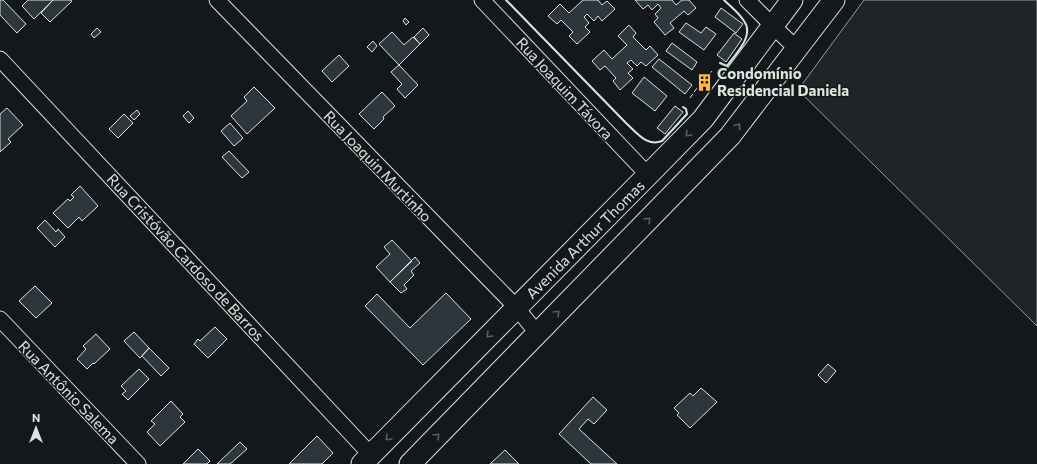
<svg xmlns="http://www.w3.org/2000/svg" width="1037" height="464" font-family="Commissioner,sans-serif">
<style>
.green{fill:#202428;stroke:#939e99}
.building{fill:#2c363c;stroke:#d8e6dc}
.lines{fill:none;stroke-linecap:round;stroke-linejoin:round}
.minor-casing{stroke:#d8e6dc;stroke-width:17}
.secondary-casing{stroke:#d8e6dc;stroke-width:23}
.minor{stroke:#14181c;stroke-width:15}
.secondary{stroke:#14181c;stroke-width:21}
.fence{stroke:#d8e6dc;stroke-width:1;stroke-dasharray:5 2;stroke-linecap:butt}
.wall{stroke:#d8e6dc;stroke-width:2}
.oneway{stroke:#59605f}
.labels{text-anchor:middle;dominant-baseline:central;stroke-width:3;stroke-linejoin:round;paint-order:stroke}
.poi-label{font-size:15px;font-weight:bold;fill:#d8e6dc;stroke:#14181c;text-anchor:start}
.street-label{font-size:15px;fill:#d8e6dc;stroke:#14181c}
</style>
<rect width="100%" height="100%" fill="#14181c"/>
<path class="green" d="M 864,0 L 1037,0 L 1037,326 L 798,90 Z"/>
<path class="building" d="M 0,0 L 3,0 L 26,24 L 17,33 L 0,15 Z
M 28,0 L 53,0 L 34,19 L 22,6 Z
M 53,0 L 70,0 L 72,1 L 50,22 L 41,13 Z
M 583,0 L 598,0 L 602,5 L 607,1 L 615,9 L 602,21 L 598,16 L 594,21 L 587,14 L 584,17 L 589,23 L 585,27 L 590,32 L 577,44 L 569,36 L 573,32 L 561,20 L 557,24 L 548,16 L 560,4 L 569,13 Z
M 635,0 L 672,0 L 676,5 L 682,0 L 689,0 L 696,8 L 688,15 L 684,11 L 670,23 L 674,28 L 665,35 L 654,22 L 658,18 L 655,14 L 661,8 L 658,4 L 652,10 L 648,5 L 643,9 Z
M 721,8 L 743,24 L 736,33 L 715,17 Z
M 405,18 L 409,22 L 406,25 L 403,21 Z
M 686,23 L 701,33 L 706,27 L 716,34 L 704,50 L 679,32 Z
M 629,25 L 636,33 L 633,37 L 646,50 L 650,46 L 658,55 L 646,66 L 641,62 L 637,66 L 631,60 L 627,63 L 633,69 L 628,73 L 633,78 L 620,90 L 613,81 L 616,78 L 605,66 L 600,70 L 592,61 L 604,50 L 612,59 L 627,45 L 618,36 Z
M 97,28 L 101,32 L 94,38 L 91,34 Z
M 423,28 L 429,35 L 420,44 L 414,37 Z
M 392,32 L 404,45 L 413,37 L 420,44 L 399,65 L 379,44 Z
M 734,33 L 742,39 L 726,62 L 717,55 Z
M 373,41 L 377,46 L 372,52 L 367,47 Z
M 672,43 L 697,62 L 692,70 L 666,51 Z
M 339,55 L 349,66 L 332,82 L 322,71 Z
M 659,59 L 692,85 L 685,94 L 652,67 Z
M 399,65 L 418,85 L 405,98 L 397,89 L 402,84 L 391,72 Z
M 644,77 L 667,96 L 655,111 L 632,93 Z
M 700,79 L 709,79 L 709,87 L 704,88 L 700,85 Z
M 254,87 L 275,108 L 247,134 L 231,116 L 247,101 L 244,97 Z
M 382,92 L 395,106 L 383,117 L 384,119 L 374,129 L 359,114 Z
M 675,106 L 683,112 L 665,134 L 657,128 Z
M 7,108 L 23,125 L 8,139 L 11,142 L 0,152 L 0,114 Z
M 137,110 L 140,114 L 134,120 L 130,116 Z
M 188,111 L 194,118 L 189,123 L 183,116 Z
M 124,114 L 133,123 L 118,138 L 109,129 Z
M 230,123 L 243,138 L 234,146 L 221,131 Z
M 229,151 L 249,172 L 242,178 L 222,157 Z
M 80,186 L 98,206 L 82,221 L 79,217 L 68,228 L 53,213 L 68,199 L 70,201 L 74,197 L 71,195 Z
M 45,220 L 56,232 L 58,229 L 65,237 L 55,247 L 37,228 Z
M 392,240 L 412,261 L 390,282 L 376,267 L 390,254 L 384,247 Z
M 415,257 L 420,263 L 411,271 L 414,275 L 404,285 L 407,289 L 401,293 L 390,282 Z
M 35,286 L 52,303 L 36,318 L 19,301 Z
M 446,293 L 471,319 L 423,365 L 365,306 L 377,294 L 410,328 Z
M 215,327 L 227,339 L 208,358 L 194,344 L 198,339 L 200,341 Z
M 134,332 L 149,348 L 140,358 L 124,341 Z
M 96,334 L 110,349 L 94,364 L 93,363 L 87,369 L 77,359 L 86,349 L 83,346 Z
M 149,348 L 169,368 L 161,376 L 142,356 Z
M 828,364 L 836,371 L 826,383 L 818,375 Z
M 139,369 L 149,379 L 128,400 L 122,394 L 126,391 L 121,386 Z
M 701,388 L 717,402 L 690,428 L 677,415 L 679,413 L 674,408 L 690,393 L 693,396 Z
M 593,397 L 607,410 L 594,424 L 588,419 L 579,429 L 617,464 L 591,464 L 559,434 Z
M 171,401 L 183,414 L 180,417 L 185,422 L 160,446 L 147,432 L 155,424 L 151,421 Z
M 317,436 L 333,453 L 322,464 L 289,464 Z
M 240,442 L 247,449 L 230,464 L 217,464 Z
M 198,449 L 210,461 L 207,464 L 183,464 Z
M 505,450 L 519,464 L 490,464 Z"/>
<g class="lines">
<defs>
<path id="minor" d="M 217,0 L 516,307 L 537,333
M 482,0 L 648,175
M 747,0 L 773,26 L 797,49
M 0,59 L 371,455
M 0,319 L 138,464"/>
<path id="secondary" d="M 362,464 L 648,175 L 703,119 L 792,0
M 410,464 L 730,136 L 834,0"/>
</defs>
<use href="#minor" class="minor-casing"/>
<use href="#secondary" class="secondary-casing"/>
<use href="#minor" class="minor"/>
<use href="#secondary" class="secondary"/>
<path class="fence" d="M 706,79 L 712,71
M 690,98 L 697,88"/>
<path class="wall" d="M 506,0 L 626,123 C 637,133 647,147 662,141 L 687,114 L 686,109 L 683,107
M 720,63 L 727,66 C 735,54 755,36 744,21 C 739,13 731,7 724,0"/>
</g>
<defs><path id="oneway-chevron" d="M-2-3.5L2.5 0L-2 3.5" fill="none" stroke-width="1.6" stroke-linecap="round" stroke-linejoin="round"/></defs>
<g class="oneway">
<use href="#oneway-chevron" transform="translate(738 126) rotate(-53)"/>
<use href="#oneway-chevron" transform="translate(688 134) rotate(134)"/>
<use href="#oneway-chevron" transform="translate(648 220) rotate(-46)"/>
<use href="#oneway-chevron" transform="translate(557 313) rotate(-46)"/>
<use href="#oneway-chevron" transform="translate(489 335) rotate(135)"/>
<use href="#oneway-chevron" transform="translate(437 436) rotate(-46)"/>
<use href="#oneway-chevron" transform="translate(388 438) rotate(135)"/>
</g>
<defs>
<symbol id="building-bare" viewBox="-9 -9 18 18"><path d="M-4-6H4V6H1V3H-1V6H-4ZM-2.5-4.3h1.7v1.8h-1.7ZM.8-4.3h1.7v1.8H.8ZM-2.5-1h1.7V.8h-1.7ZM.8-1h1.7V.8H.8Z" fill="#ffb74d" stroke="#14181c" stroke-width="2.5" paint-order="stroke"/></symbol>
</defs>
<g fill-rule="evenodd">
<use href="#building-bare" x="692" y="70" width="25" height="25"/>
</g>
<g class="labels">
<g class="poi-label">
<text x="717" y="73">Condomínio<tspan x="717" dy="17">Residencial Daniela</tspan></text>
</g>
<g class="street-label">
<text transform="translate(565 88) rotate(47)">Rua Joaquim Távora</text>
<text transform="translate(378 166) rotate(46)">Rua Joaquin Murtinho</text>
<text transform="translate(585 239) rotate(-45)">Avenida Arthur Thomas</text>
<text transform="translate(186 257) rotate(47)">Rua Cristóvão Cardoso de Barros</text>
<text transform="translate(69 392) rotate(46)">Rua Antônio Salema</text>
</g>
</g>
<g transform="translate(36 428)" stroke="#14181c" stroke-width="3" paint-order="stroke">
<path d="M0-3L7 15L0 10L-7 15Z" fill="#d8e6dc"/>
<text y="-6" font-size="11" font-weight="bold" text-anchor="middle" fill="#d8e6dc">N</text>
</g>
</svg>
